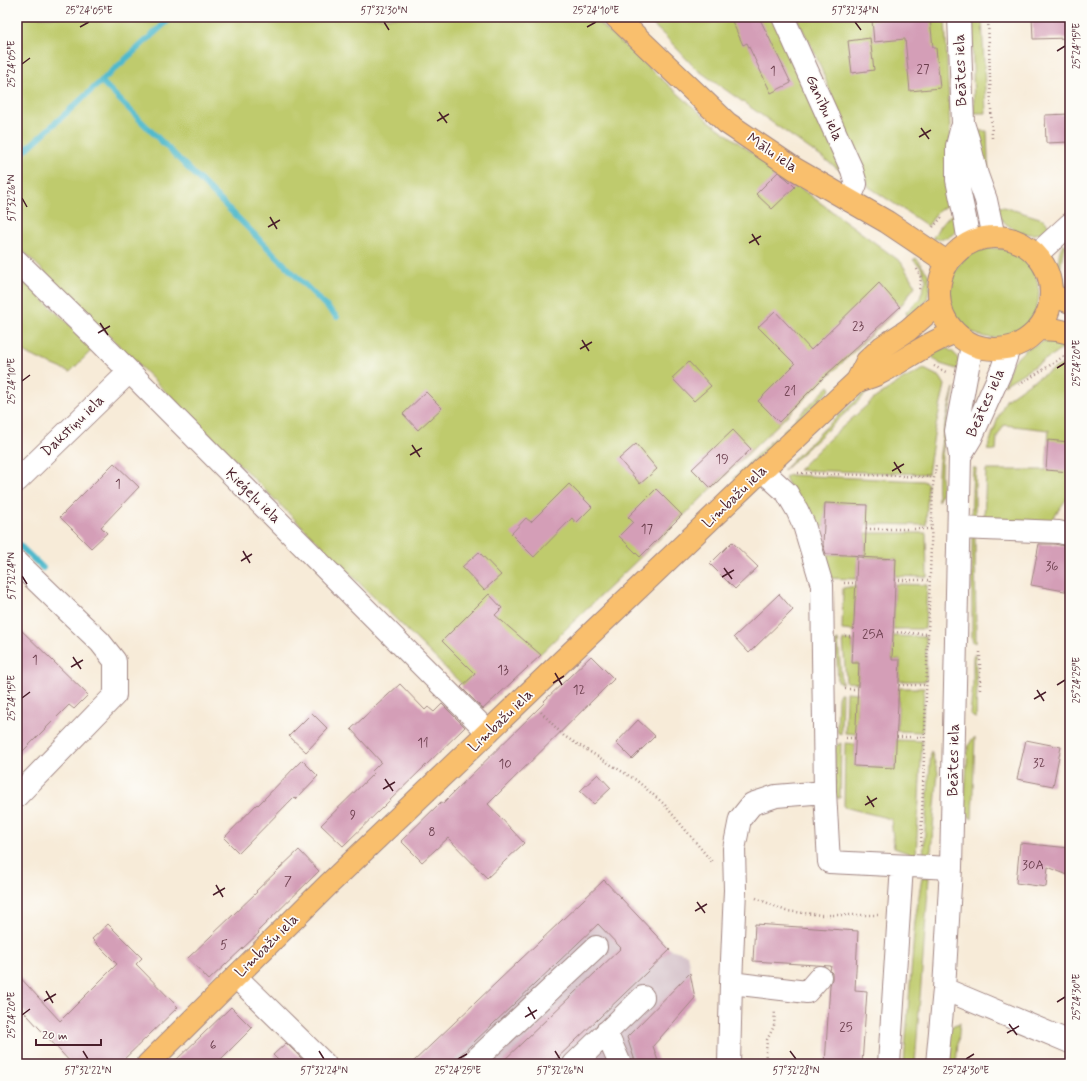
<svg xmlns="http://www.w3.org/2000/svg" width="1087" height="1081" font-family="Mynerve,sans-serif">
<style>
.industrial{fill:#d2bdc6}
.green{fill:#bfcb6d;stroke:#84754c}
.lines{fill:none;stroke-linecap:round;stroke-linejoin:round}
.stream{stroke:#4fb9cc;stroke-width:6}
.building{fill:#d49eb7}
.minor-casing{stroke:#a08582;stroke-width:24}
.major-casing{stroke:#a08582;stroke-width:24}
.path{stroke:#a08582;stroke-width:2.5;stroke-dasharray:1 3;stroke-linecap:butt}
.minor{stroke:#fff;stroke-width:22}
.major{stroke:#f9bf6d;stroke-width:22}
.ticks{fill:none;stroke:#4a1f2b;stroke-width:1.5}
.labels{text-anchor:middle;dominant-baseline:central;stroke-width:3.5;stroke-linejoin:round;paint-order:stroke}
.number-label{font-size:13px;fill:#6c3f4e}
.street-label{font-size:15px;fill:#4a1f2b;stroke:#fdfcf7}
.neatline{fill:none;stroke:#4a1f2b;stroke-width:1.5}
.ticks-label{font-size:10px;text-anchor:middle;fill:#4a1f2b}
</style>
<rect width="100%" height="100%" fill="#fdfcf7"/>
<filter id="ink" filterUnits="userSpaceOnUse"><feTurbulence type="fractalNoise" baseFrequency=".025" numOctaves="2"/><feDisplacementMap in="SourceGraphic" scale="8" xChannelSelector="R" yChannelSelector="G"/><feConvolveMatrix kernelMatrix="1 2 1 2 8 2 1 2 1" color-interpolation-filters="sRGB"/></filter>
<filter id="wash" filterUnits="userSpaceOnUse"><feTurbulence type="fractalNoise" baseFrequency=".012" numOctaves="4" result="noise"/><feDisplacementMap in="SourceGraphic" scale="16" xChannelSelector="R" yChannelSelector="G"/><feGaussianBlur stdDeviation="0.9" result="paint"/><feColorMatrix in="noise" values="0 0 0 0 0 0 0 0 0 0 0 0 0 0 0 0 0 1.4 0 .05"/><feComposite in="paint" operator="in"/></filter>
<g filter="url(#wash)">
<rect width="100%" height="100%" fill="#f7ebd8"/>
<path class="industrial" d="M 604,880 L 670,949 L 687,954 L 695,998 L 653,1046 L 659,1064 L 411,1064 Z"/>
<path class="green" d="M 17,17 L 592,17 L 709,121 L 901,262 L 915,286 L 900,307 L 485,707 L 17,245 Z
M 645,17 L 775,17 L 844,173 L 696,69 L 666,37 Z
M 796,17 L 945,17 L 953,202 L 937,212 L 928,226 L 869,187 L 814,51 Z
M 972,17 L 982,17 L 986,113 L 974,113 Z
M 976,131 L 987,131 L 989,189 Z
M 993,206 L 1004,207 L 1043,219 L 1049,225 C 1048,227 1047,229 1045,230 C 1032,240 1011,230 1002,220 C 998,216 996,211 993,206 Z
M 958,212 C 960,234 952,239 932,239 C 940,226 944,218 958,212 Z
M 1063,244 L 1065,244 L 1062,257 L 1060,272 L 1067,287 L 1070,289 L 1070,291 C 1060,284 1056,267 1059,256 C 1059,252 1061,248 1063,244 Z
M949 293a45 45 0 1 1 90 0a45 45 0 1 1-90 0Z
M 916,258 L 928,274 L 930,285 L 927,300 L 909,321 L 906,312 L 920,298 L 926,279 L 920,266 L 913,260 Z
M 17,275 L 94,348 L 70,372 L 27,354 L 17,344 L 17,296 L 25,286 Z
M 1069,339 L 1069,345 L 1004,385 L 1012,363 L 1026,349 L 1047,340 Z
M 946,348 C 956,353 961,359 960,370 L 940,364 L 927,352 Z
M 1070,360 L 1070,494 L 1053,518 L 1046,525 L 984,521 L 986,470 L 1046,470 L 1049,430 L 1004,425 L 997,437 L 996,451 L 987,450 L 999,415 L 1006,400 L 1031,382 Z
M 924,369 L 940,377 L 945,385 L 934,435 L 928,474 L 798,470 L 827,441 L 875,398 L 900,381 Z
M 895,373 L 867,393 L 784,470 L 784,469 C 807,446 830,422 855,401 C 867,390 880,378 895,373 Z
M 829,386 L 831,389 L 785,433 L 783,431 Z
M 954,388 C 949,415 941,446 941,474 C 941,484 945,491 938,501 C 938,491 937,482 938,473 C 940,444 946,416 954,388 Z
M 774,438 L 777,440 L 735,480 L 733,478 Z
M 973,468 L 976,468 L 975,486 L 975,522 L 971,522 Z
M 790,475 L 923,481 L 928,484 L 926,525 L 866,524 L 867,505 L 825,503 L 824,527 L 806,523 L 785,477 Z
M 866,533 L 926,533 L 927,577 L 895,576 L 896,559 L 865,557 Z
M 975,534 L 976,643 L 973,642 L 972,639 L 972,535 Z
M 809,535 L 823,535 L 823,554 L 858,555 L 856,579 L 824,578 Z
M 895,584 L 927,585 L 925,629 L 893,629 Z
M 856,586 L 854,631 L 842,630 L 843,588 Z
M 893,636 L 926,637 L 926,681 L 899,681 L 900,660 L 892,660 Z
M 838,640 L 842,684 L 838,681 L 836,645 L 836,641 Z
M 843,640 L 853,641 L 853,663 L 859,663 L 858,683 L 846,682 Z
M 975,654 L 977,686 L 976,718 L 973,717 L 970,714 L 973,686 L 973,657 Z
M 899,688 L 924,688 L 922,732 L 897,731 Z
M 846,692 L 858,693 L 856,734 L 845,733 Z
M 840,693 L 842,693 L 841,734 L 838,733 L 837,730 L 838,698 Z
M 975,737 L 972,819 L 964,812 L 968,746 L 972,740 Z
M 896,740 L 922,741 L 916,856 L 894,848 L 891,819 L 844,807 L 845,743 L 855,744 L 855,766 L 895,768 Z
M 841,743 L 840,798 L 837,798 L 835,796 L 835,749 L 837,745 Z
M 931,751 L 938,772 L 931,851 L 927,857 L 923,857 Z
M 922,877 L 929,877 L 915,1064 L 904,1064 L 915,921 Z
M 960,1023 L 956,1064 L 945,1064 L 949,1029 L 954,1025 Z"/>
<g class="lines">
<path class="stream" d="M 101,81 L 337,317
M 20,155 L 172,17
M 17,543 L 43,568"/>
</g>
<g id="blocks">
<path class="building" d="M 730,17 L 759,17 L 791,83 L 771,93 L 747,43 L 743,45 Z
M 909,17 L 930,17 L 933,48 L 936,48 L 940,88 L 910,91 L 905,39 L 874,42 L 872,20 Z
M 1032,17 L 1069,17 L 1070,38 L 1033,39 Z
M 870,38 L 874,70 L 852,73 L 848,41 Z
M 1070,114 L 1070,142 L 1046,143 L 1045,115 Z
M 778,172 L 787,179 L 795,187 L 772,209 L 756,194 Z
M 879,283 L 900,307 L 825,376 L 779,422 L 758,401 L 795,364 L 758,327 L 775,311 L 811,350 Z
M 689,362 L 711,386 L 694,401 L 672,378 Z
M 426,392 L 442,408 L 418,430 L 403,414 Z
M 733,430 L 751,449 L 711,488 L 692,469 Z
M 1048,440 L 1070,442 L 1070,472 L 1046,470 Z
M 636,444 L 657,469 L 640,484 L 619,459 Z
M 114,463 L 139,487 L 101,527 L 107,533 L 91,548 L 60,517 Z
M 569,484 L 592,507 L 576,523 L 572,518 L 534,557 L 511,534 L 526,518 L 531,522 Z
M 656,489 L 682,515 L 640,557 L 619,536 L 633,522 L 628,517 Z
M 825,503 L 867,505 L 865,556 L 826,554 L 823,545 Z
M 732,542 L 758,567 L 735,589 L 710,564 Z
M 1039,544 L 1054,544 L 1070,547 L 1070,592 L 1031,585 Z
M 479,552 L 501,575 L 484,590 L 462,567 Z
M 857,557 L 896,559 L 892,660 L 900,660 L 895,768 L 854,766 L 859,663 L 852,663 Z
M 489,594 L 502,608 L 495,615 L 541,655 L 483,709 L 461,687 L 475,674 L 442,641 Z
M 779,594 L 793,610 L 749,653 L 734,637 Z
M 17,626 L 88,695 L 74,709 L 69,705 L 17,757 Z
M 591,656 L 614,679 L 488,804 L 524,843 L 487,878 L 448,838 L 422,862 L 401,841 L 441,802 L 443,803 L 545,702 L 544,701 Z
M 400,684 L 425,710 L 428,707 L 434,712 L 442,704 L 465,727 L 343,846 L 321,825 L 374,773 L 372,771 L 381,762 L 351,729 Z
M 312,713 L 328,729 L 306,752 L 289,736 Z
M 638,720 L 655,736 L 632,759 L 616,743 Z
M 1026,740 L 1061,747 L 1053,786 L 1017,779 Z
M 302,760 L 318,776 L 296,799 L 294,797 L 239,853 L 224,838 L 257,804 L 258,805 Z
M 598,774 L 611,788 L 594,804 L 580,791 Z
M 1020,843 L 1070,848 L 1070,876 L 1048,867 L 1046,887 L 1016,883 Z
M 299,850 L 319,871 L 258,931 L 259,933 L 209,980 L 188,958 L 257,892 L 256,891 Z
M 604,880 L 670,950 L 551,1064 L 500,1064 L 621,948 L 598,924 L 451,1064 L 411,1064 Z
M 108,924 L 142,958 L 136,964 L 178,1007 L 119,1064 L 72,1064 L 17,1004 L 17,974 L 60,1021 L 117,964 L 92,939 Z
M 755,924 L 858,931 L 855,990 L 867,991 L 862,1064 L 825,1064 L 830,985 L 832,979 L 832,973 L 830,971 L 831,966 L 753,961 Z
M 690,973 L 695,998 L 653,1046 L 659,1064 L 636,1064 L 627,1037 Z
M 231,1007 L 252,1028 L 216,1064 L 172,1064 Z
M 286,1043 L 307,1064 L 282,1064 L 273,1055 Z"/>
</g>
</g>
<g filter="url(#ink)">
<use href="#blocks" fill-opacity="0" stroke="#a08582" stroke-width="1"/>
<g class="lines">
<defs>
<path id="minor" d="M 783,17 L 852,170 L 856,184 L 849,200
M 959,17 L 963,123 L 969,142 L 977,175 L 986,200 L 994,237
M 961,130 L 957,146 L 957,180 L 965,218 L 969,243
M 1036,255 L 1070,224
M 17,261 L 99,341 L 488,732
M 960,456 L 971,438 L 1002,369 L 1009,348
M 762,470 L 787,493 L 797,510 L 804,525 L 822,585 L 825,792 L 829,862 L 951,868
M 17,481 L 129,372
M 959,528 L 1059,532 L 1070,535
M 17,562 L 100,642 L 115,661 L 115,695 L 17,796
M 236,977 L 325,1064
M 820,977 L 807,992 L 731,983 L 735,890 L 734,849 L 740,819 L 752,804 L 776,796 L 825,792
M 944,989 L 1070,1042
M 606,1032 L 620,1064
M 471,1064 L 596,947
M 574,1064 L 643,997
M 729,1064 L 731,983
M 889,1064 L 902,866
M 937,1064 L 944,989 L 951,868 L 960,456 L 956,431 L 972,345"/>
<path id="major" d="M 616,17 L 727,123 L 795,169 L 887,222 L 948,263
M939 293a56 56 0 1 1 112 0a56 56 0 1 1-112 0Z
M 1051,295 L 1070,302
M 1039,329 L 1057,330 L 1070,333
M 857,381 C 864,379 872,377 878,374 C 904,361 926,343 954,333
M 148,1064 L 329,884 L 762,470 L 857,381 L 867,361 L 882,347 L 908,330 L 939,303"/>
</defs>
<use href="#minor" class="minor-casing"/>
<use href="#major" class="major-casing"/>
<path class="path" d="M 988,17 L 992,138
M 933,227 L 943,216
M 917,269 L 921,278 L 919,290
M 934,366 L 946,372
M 1019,385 L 1066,355
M 798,473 L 934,477
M 866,529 L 932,529
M 895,580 L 930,580
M 844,583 L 856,583
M 893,632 L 928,634
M 845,636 L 854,636
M 980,652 L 980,691
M 899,685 L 927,685
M 845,689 L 858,689
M 541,712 L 564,736 L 636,780 L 664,804 L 712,862
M 897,737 L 925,737
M 846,738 L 856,738
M 921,846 L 933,485 L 936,465
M 756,898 L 786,911 L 822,915 L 878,915
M 765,1064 L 767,1040 L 774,1026 L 775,1010"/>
<use href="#minor" class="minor"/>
<use href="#major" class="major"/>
</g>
</g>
<path class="ticks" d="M 384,22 L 389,30M 855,22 L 861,30M 80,27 L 89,22M 587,27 L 596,22M 1057,51 L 1065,46M 22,64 L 30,58M 439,112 L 447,123M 437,121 L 449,114M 921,128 L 929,139M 919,137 L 931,130M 22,198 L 27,207M 270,217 L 277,229M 268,227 L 280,220M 752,234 L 759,245M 749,243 L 761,236M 100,323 L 108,335M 98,333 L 110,326M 582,340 L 589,351M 580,349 L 592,342M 1057,368 L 1065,363M 22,381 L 30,375M 412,445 L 420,457M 410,455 L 422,448M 894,462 L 901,473M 892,471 L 904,464M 243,551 L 250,563M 241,561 L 252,554M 724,568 L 732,579M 22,576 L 27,584M 722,577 L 734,570M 73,657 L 81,669M 71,667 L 83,660M 555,673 L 562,685M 553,683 L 564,676M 1057,685 L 1065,680M 1037,690 L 1044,701M 22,698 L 30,692M 1034,699 L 1046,692M 385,779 L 393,791M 383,789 L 395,782M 867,796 L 874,807M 865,805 L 877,798M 216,885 L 223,897M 213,895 L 225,888M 697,902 L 705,913M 695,911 L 707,904M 46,991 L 53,1003M 44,1001 L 56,994M 1057,1002 L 1065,997M 528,1007 L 535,1019M 22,1015 L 30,1009M 525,1017 L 537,1010M 1009,1024 L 1017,1035M 1007,1033 L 1019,1026M 83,1051 L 88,1059M 319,1051 L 324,1059M 555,1051 L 560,1059M 790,1051 L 796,1059M 458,1059 L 467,1054M 966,1059 L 974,1054"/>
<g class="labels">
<g class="number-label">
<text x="923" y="69">27</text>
<text x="773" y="71">1</text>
<text x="858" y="326">23</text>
<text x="790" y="391">21</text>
<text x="722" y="459">19</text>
<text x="118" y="484">1</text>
<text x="647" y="529">17</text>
<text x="1052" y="566">36</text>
<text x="873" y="634">25A</text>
<text x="35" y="660">1</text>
<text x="503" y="670">13</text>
<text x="579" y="690">12</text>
<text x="423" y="743">11</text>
<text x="1039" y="763">32</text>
<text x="505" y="764">10</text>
<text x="353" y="815">9</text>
<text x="432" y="832">8</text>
<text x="1033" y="865">30A</text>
<text x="288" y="881">7</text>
<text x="224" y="945">5</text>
<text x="846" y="1027">25</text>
<text x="213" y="1045">6</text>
</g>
<g class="street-label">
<text transform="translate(961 70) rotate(-92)">Beātes iela</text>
<text transform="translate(824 108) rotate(66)">Ganību iela</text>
<text transform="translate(772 153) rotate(34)">Mālu iela</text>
<text transform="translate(986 403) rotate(-66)">Beātes iela</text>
<text transform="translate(73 426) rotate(-44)">Dakstiņu iela</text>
<text transform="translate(253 496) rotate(45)">Ķieģeļu iela</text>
<text transform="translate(735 497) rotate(-44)">Limbažu iela</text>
<text transform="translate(501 721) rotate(-44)">Limbažu iela</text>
<text transform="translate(954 760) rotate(-89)">Beātes iela</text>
<text transform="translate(267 946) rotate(-45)">Limbažu iela</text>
</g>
</g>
<rect width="1087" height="1081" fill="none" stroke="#fdfcf7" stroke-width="44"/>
<path d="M36 1039v6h65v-6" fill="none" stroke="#4a1f2b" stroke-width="2"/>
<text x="42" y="1039" font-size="12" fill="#4a1f2b" stroke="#fdfcf7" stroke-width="3" paint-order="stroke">20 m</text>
<rect x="22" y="22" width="1043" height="1037" class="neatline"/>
<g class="ticks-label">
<text x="89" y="14">25°24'05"E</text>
<text x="384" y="14">57°32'30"N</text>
<text x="596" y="14">25°24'10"E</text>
<text x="855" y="14">57°32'34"N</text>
<text transform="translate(1076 46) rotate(-90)" y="4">25°24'15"E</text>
<text transform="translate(11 64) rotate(-90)" y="4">25°24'05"E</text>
<text transform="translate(11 198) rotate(-90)" y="4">57°32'26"N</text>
<text transform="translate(1076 363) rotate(-90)" y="4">25°24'20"E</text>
<text transform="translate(11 381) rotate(-90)" y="4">25°24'10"E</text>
<text transform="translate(11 576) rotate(-90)" y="4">57°32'24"N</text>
<text transform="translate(1076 680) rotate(-90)" y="4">25°24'25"E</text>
<text transform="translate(11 698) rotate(-90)" y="4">25°24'15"E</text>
<text transform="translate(1076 997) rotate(-90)" y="4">25°24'30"E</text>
<text transform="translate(11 1015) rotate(-90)" y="4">25°24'20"E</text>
<text x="88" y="1074">57°32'22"N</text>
<text x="324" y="1074">57°32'24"N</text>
<text x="458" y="1074">25°24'25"E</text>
<text x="560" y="1074">57°32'26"N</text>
<text x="796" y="1074">57°32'28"N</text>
<text x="966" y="1074">25°24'30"E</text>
</g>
</svg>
